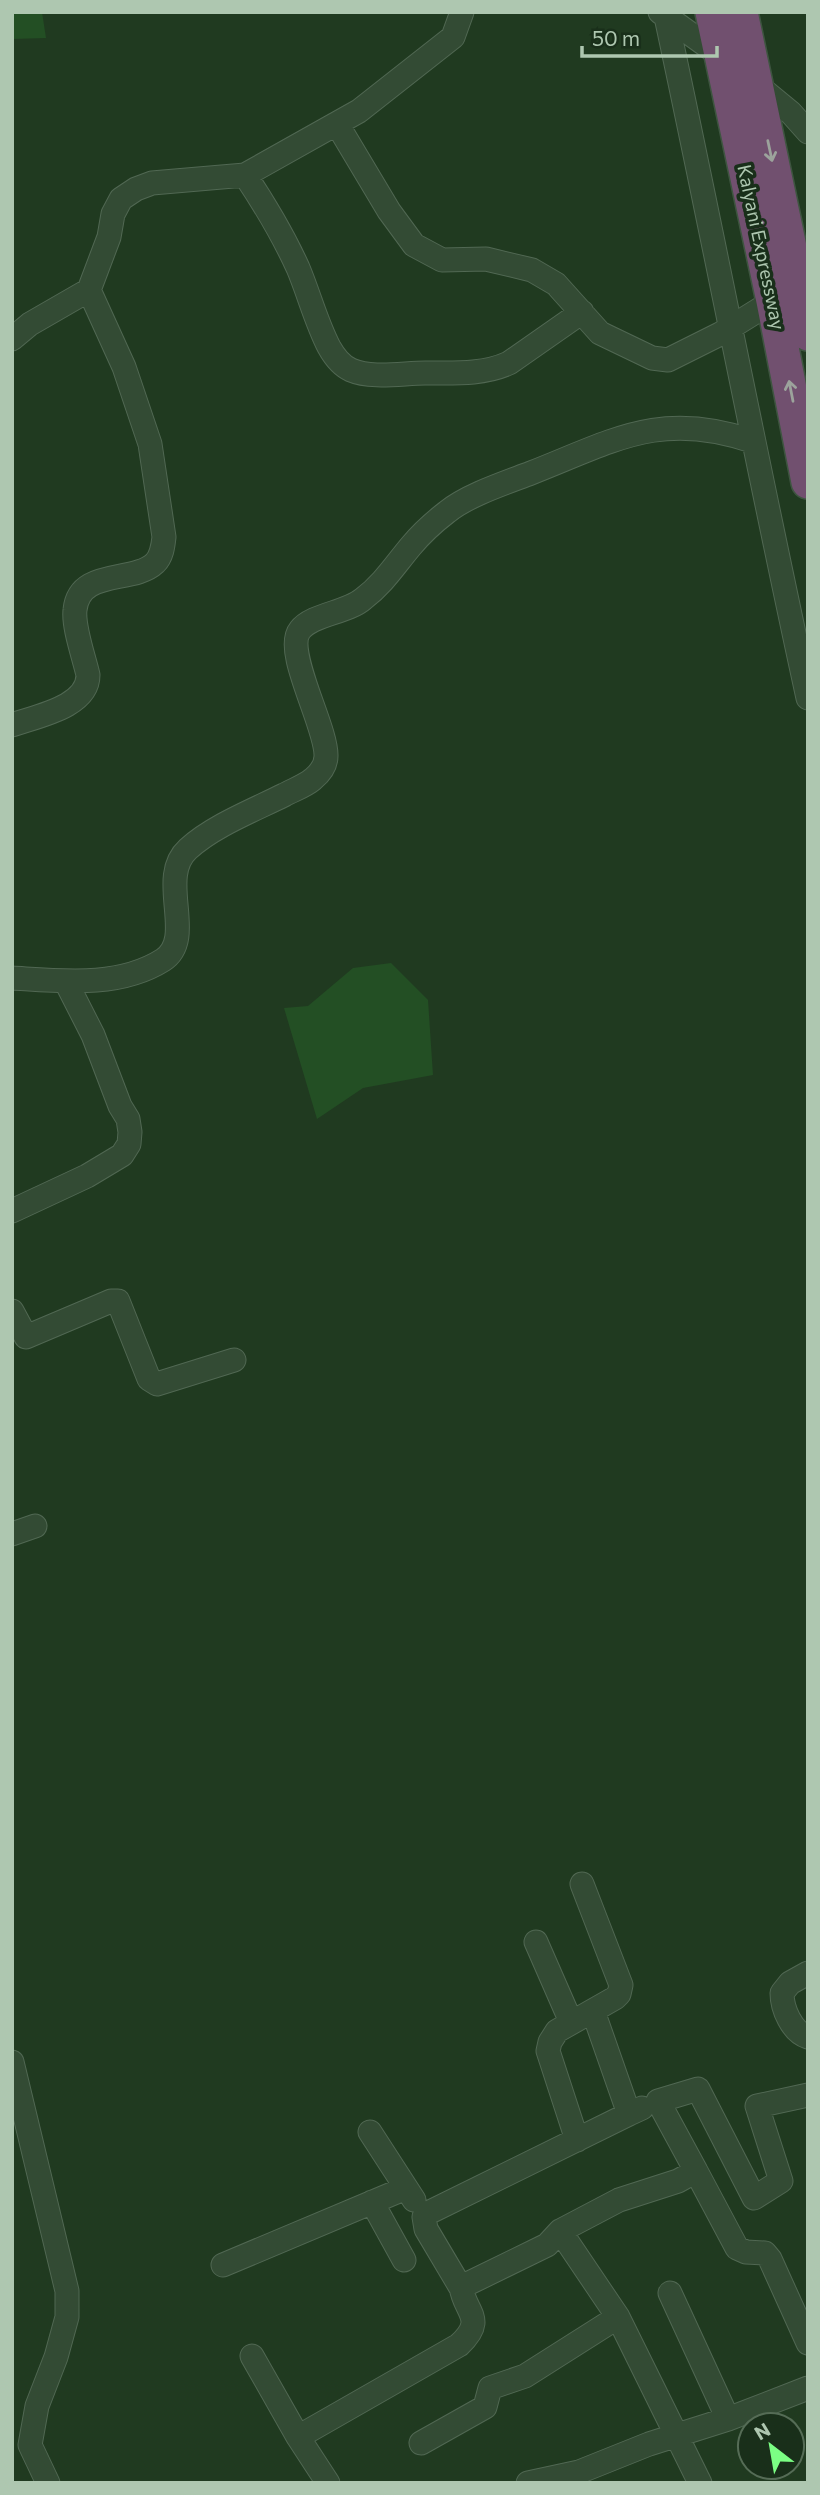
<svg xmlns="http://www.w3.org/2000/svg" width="820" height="2495" font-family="Commissioner,sans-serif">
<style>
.water{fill:#234f24}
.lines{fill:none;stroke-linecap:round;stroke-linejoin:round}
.minor-casing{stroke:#516853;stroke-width:25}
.highway-casing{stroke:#3e5540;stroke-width:36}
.minor{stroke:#334b34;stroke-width:23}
.highway{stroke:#71506f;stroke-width:33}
.oneway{stroke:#9ca39c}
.labels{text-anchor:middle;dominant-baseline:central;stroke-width:7;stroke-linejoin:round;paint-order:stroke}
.street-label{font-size:19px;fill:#aec7b0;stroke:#192f1a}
</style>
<rect width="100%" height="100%" fill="#203a20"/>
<path class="water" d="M 12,12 L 42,12 L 46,38 L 12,39 Z
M 391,963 L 428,1000 L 433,1075 L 363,1088 L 317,1119 L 284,1008 L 308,1006 L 353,968 Z"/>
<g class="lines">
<defs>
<path id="minor" d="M 660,12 L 721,56
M 665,12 C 714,240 758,470 808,698
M 752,86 L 757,85 L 791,113 L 808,132
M 337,124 L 389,211 L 414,245 L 442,260 L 486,259 L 532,270 L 556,284 L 600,333 L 652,358 L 668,360 L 720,334 L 773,301
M 245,175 C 265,205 283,235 298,268 C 309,294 316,322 329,347 C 334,356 342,366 351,370 C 372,379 403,373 425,373 C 454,373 483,375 509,363 L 582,312
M 12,339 L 30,324 L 89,290 L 109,237 L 113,214 L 121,199 L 136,189 L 152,183 L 245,175 L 359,111 L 453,37 L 462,12
M 12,725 C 37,716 88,707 88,675 C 84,657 73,627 75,610 C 79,568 133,584 155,563 C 162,556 163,546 164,537 L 150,444 L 124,367 L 89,290
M 12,978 C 61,981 119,988 163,960 C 197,938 156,878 188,849 C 213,826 254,810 284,795 C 293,790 305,786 313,779 C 319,774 326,766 326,756 C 327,727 283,651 300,630 C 312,614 347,613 363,599 C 383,584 395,565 411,546 C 421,534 434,522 447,512 C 468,495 505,483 531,473 C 615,440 661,410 752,441
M 12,1211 L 87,1176 L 122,1155 L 129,1144 L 130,1132 L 128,1119 L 120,1106 L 93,1035 L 66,982
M 12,1311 L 26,1337 L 111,1301 L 118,1301 L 149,1379 L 157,1384 L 234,1360
M 12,1534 L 35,1526
M 536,1942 L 571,2022
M 808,1973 L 790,1983 L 782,1993 C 782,2009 792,2032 808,2037
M 593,2011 L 629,2114 L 642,2108
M 12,2062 L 67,2291 L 67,2317 L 56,2357 L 37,2406 L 30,2445 L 48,2483
M 370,2132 L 414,2200
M 577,2140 L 548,2051 L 550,2042 L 557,2031 L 615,1998 L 619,1994 L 621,1985 L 582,1884
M 696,2171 L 737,2248 L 746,2252 L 765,2253 L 770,2259 L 808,2343
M 372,2202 L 404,2260
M 223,2265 L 406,2188
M 461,2288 L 426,2229 L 424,2217 L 428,2213 L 629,2114
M 670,2293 L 728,2419
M 618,2317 L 560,2231 L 619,2200 L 678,2181 L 696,2171 L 658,2101 L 698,2089 L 754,2198 L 781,2181 L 757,2106 L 808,2095
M 252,2356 L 298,2437 L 328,2483
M 298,2437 L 459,2345 C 487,2319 465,2313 461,2287 L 547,2245 L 560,2231
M 421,2443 L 485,2407 L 490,2388 L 525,2376 L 618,2317 L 700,2483
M 528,2483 L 579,2472 L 649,2444 L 728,2419 L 808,2388"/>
<path id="highway" d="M 712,12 L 773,301 L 808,482
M 741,12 L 808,334"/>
</defs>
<use href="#minor" class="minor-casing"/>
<use href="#highway" class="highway-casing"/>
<use href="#minor" class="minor"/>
<use href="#highway" class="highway"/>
</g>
<defs><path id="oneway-shaft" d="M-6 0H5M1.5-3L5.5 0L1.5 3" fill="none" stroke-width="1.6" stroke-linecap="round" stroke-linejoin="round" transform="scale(1.75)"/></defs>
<g class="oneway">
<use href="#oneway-shaft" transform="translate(770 151) rotate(78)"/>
<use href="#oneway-shaft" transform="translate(791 391) rotate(-101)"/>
</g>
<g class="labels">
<g class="street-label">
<text transform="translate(762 247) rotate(78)">Kalyani Expressway</text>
</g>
</g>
<rect width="820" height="2495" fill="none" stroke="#aec7b0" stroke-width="28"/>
<g transform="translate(771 2446) rotate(329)"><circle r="33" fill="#192f1a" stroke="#556c56" stroke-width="2"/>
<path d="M0-5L12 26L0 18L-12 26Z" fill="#7bff84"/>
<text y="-10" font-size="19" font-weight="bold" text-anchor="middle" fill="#aec7b0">N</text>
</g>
<path d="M582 46v10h135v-10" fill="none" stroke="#aec7b0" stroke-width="3.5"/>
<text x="592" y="46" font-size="21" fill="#aec7b0" stroke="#192f1a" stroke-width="5" paint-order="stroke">50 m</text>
</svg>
